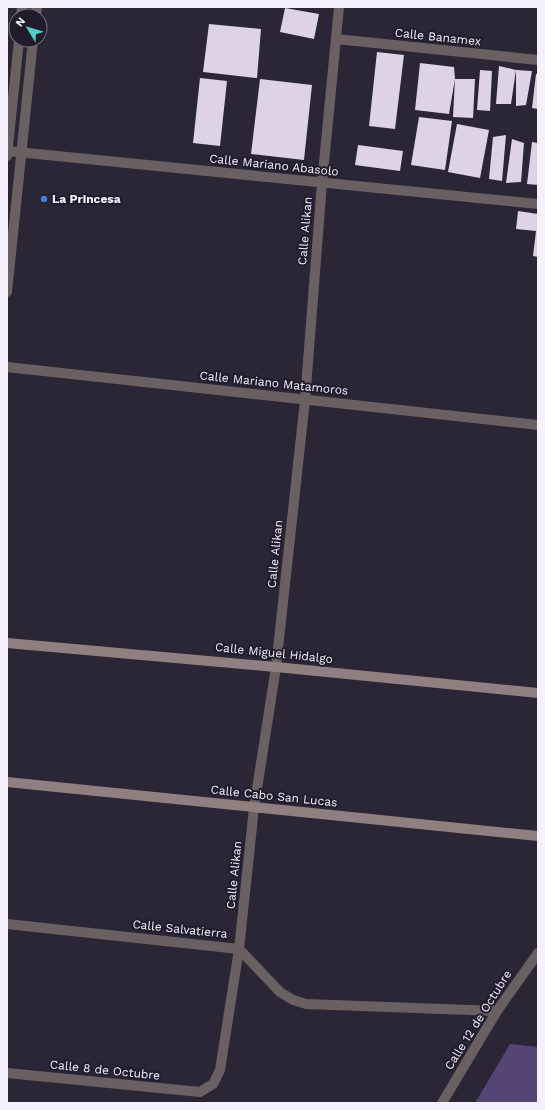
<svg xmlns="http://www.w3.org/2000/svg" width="545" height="1110" font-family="'Work Sans',sans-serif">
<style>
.green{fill:#554575}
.building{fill:#ddd2e6}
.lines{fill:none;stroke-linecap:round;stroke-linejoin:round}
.minor{stroke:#6b6061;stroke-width:10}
.tertiary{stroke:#6b6061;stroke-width:10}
.secondary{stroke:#907f81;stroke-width:10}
.shop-dot{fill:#3f7fe0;stroke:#211c2c;stroke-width:1.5}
.labels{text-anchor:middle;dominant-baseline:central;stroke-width:4;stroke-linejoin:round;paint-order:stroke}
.street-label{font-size:12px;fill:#f5f2fd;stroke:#211c2c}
.poi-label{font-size:12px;font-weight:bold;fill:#f5f2fd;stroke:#211c2c;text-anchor:start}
</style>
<rect width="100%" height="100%" fill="#2b2636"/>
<path class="green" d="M 510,1044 L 538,1047 L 538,1103 L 475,1103 Z"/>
<path class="building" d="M 285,8 L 319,14 L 314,39 L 280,32 Z
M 209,24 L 261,29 L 257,78 L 203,72 Z
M 377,52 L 404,55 L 395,129 L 369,126 Z
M 420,63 L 454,67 L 455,79 L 449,114 L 415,110 Z
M 499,66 L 516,70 L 511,104 L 496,104 Z
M 480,70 L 492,71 L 490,111 L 477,110 Z
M 516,70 L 532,71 L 526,105 L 516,106 Z
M 536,74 L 538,74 L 538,109 L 532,108 Z
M 200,78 L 227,81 L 220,146 L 193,143 Z
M 260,79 L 312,85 L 304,160 L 251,154 Z
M 455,79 L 475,79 L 473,118 L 453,117 Z
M 419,117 L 452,121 L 445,170 L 411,165 Z
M 457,124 L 489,130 L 480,178 L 448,172 Z
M 506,135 L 502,181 L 489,179 L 493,137 Z
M 512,139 L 524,143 L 521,182 L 506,183 Z
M 532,142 L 538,143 L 538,185 L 527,184 Z
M 358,145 L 403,151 L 400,171 L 355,165 Z
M 518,211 L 538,214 L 538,257 L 533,256 L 536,231 L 516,229 Z"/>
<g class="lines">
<path class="minor" d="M 336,39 L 538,60
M 7,151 L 538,204
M 7,367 L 538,425
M 7,924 L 239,949 L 280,992 L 293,1000 L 306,1004 L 497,1011
M 7,1073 L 200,1092 L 213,1084 L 220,1070 L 239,949 L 254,808 L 276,667 L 305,400 L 322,183 L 339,7
M 442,1103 L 497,1011 L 538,953"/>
<path class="tertiary" d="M 21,16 L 22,7
M 36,16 L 37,7
M 7,156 L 19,40
M 7,292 L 33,40"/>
<path class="secondary" d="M 7,643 L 276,667 L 538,693
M 7,782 L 538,836"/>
</g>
<circle class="shop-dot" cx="44" cy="199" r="4"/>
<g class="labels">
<g class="street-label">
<text transform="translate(438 37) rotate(6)">Calle Banamex</text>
<text transform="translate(274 165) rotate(6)">Calle Mariano Abasolo</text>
<text transform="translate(305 231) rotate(-85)">Calle Alikan</text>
<text transform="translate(274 383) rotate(6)">Calle Mariano Matamoros</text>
<text transform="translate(275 554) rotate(-84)">Calle Alikan</text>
<text transform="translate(274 653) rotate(6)">Calle Miguel Hidalgo</text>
<text transform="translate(274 796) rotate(6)">Calle Cabo San Lucas</text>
<text transform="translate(234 875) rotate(-84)">Calle Alikan</text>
<text transform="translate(180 929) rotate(6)">Calle Salvatierra</text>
<text transform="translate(478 1020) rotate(-58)">Calle 12 de Octubre</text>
<text transform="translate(105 1070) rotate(6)">Calle 8 de Octubre</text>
</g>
<g class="poi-label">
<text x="52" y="199">La Princesa</text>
</g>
</g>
<rect width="545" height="1110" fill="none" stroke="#f5f2fd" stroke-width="16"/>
<g transform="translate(28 28) rotate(308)"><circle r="19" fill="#211c2c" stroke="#767280"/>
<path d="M0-3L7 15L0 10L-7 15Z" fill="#53cdca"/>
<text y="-6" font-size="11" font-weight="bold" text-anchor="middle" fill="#f5f2fd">N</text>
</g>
</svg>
